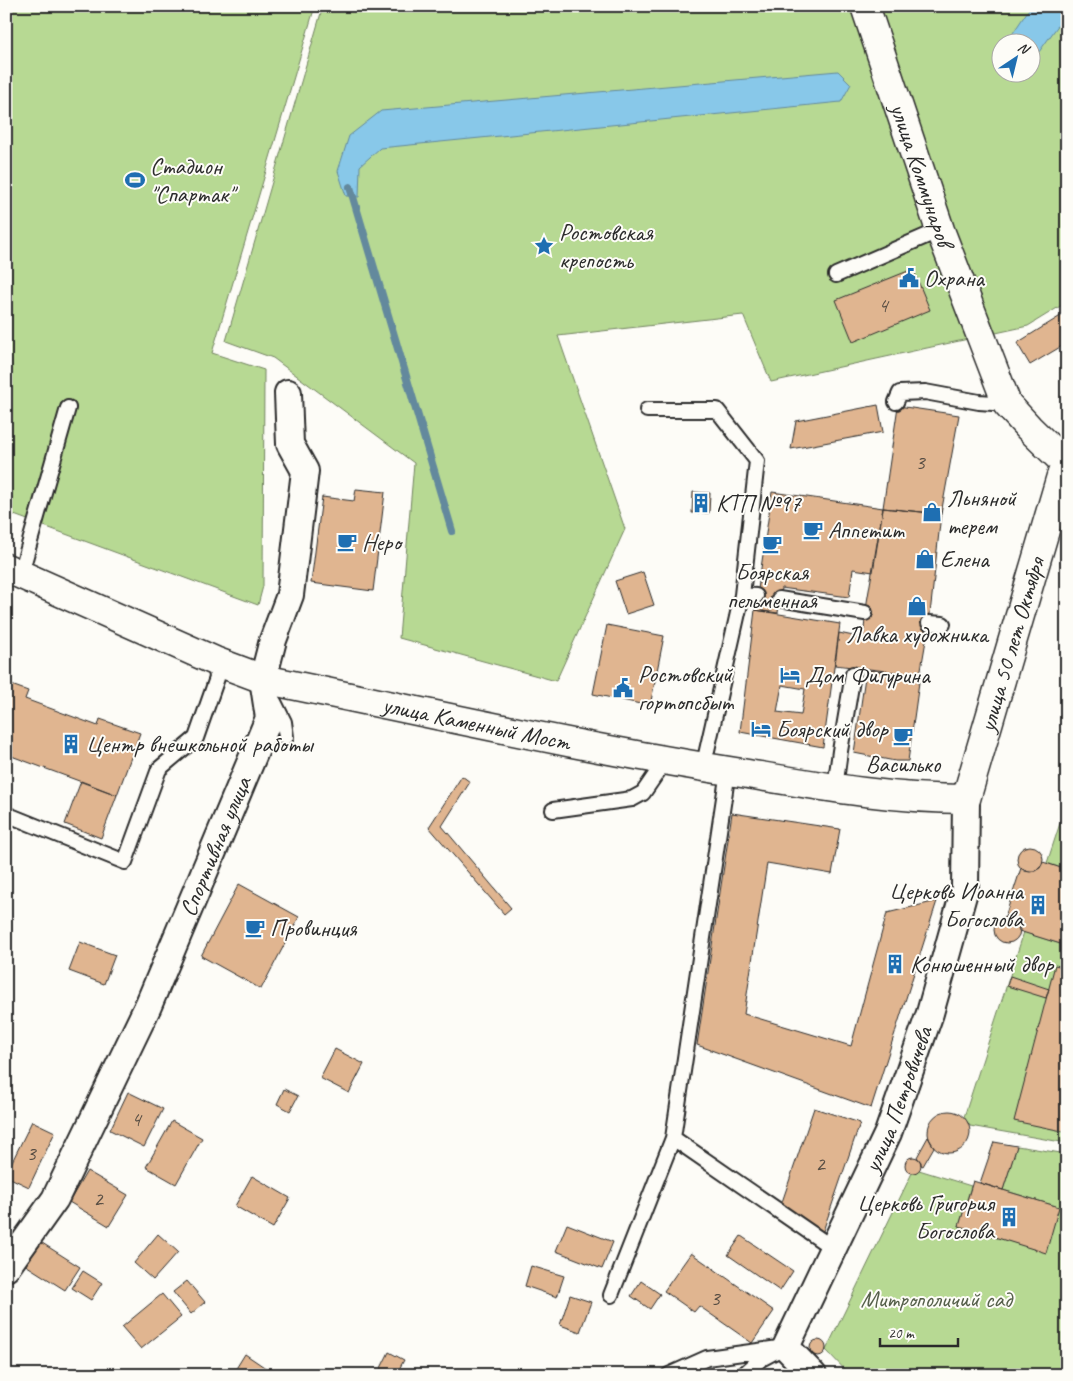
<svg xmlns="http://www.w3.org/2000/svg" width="1073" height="1381" font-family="Caveat,sans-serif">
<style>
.green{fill:#b7d993;stroke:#71825f;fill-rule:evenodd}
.water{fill:#88c8e9;stroke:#63899d}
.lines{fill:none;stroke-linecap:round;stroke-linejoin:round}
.stream{stroke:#63899d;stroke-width:8}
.building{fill:#e0b590;stroke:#2b2b2b;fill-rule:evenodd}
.service-casing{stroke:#2b2b2b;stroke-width:18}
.minor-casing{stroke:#2b2b2b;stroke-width:30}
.tertiary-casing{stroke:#2b2b2b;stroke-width:31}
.service{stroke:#fdfcf7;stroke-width:14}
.minor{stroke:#fdfcf7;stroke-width:26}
.tertiary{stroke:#fdfcf7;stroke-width:28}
.labels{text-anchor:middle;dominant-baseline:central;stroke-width:4;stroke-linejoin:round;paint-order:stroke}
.number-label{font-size:21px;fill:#584e44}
.poi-label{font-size:24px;fill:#2b2b2b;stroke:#fdfcf7;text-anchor:start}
.street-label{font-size:24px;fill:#2b2b2b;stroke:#fdfcf7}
.park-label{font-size:24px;fill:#555f4a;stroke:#fdfcf7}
</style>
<rect width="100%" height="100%" fill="#fdfcf7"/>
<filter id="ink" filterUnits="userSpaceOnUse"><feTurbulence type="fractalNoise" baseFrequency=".02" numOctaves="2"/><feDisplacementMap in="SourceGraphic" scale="10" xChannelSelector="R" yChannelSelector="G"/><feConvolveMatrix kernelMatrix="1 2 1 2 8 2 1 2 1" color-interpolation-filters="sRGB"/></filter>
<g filter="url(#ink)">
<path class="green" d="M 6,6 L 315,6 L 212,353 L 264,370 L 263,586 L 258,605 L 6,512 Z
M 323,6 L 1067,6 L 1067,302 L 1028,326 L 771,382 L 743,315 L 558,336 L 625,529 L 556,681 L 399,638 L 414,463 L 273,358 L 226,341 ZM 1000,42 L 1030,42 L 1030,72 L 1000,72 Z
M 1067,802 L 1067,870 L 1047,863 Z
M 1024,932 L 1067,946 L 1067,1143 L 970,1126 L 964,1117 Z
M 1017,1146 L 1067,1154 L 1067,1375 L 850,1375 L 826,1350 L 912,1173 L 919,1170 L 971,1186 L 959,1226 L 1045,1252 L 1059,1207 L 1003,1190 Z"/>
<path class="water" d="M 1031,6 L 1067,6 L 1067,13 L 1031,63 L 1030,42 L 1007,42 Z
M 838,71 L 851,84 L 841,102 L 380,148 L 360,166 L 359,197 L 346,196 L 338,171 L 349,136 L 381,111 Z"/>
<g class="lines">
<path class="stream" d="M 350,187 L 452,531"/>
</g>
<path class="building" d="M 913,269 L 930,310 L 853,342 L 836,300 Z
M 1067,312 L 1067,343 L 1030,365 L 1017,343 Z
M 878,405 L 883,432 L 791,449 L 796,421 Z
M 898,406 L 959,415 L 941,514 L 883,508 Z
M 356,489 L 385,492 L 373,591 L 311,583 L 322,497 L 354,501 Z
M 693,492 L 710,493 L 709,513 L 692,513 Z
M 772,492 L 883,508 L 873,572 L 853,569 L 849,597 L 781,588 L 778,613 L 755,610 Z
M 883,508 L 941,514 L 929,623 L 920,675 L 835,665 L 839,633 L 863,638 L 867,602 Z
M 643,572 L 654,605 L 626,614 L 615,581 Z
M 755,610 L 840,624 L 823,747 L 740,732 ZM 782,685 L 805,689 L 801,715 L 777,712 Z
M 607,625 L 664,636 L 650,706 L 593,694 Z
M 866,670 L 920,675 L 908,761 L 895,761 L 854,753 Z
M 6,683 L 28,691 L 25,699 L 98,726 L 100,719 L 140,733 L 117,795 L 6,754 Z
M 6,754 L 12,756 L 6,771 Z
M 462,776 L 470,782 L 442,826 L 511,908 L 504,914 L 429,827 Z
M 81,781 L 117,795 L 101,838 L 65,824 Z
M 732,813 L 840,829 L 832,874 L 767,863 L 744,1014 L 851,1046 L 887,913 L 937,901 L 871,1108 L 697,1045 Z
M1017 859a13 13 0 1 1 26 0a13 13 0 1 1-26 0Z
M 1043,862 L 1067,870 L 1067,946 L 1019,931 L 1017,922 L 1011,918 L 1005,917 L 1021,868 L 1027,871 L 1034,871 L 1040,868 Z
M 239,884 L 299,917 L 261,989 L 201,956 Z
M994 930a13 13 0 1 1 26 0a13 13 0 1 1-26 0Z
M 80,942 L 115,955 L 104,984 L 69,971 Z
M 1055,965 L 1067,968 L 1067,1132 L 1014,1121 Z
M 1010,976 L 1049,989 L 1046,998 L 1007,986 Z
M 335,1049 L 364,1064 L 349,1093 L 320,1078 Z
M 284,1089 L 298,1096 L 290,1111 L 277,1104 Z
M 128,1092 L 163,1109 L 144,1147 L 110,1130 Z
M 814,1108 L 860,1123 L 822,1234 L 781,1205 Z
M928 1132a21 21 0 1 1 42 0a21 21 0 1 1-42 0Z
M 32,1121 L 55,1132 L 29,1187 L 6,1176 L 6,1174 Z
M 172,1121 L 202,1138 L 176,1184 L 146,1167 Z
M 928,1137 L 934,1147 L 923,1166 L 921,1165 L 921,1162 L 917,1157 Z
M 994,1142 L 1017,1146 L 1003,1190 L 980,1183 Z
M905 1165a8 8 0 1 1 16 0a8 8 0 1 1-16 0Z
M 87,1171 L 128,1195 L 109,1226 L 69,1202 Z
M 252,1176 L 290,1198 L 273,1228 L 235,1206 Z
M 973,1181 L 1059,1207 L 1046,1253 L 959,1226 Z
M 567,1224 L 613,1242 L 602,1269 L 556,1251 Z
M 158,1234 L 178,1252 L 153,1280 L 134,1263 Z
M 741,1236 L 793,1271 L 780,1291 L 728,1255 Z
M 39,1241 L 80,1267 L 65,1290 L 24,1264 Z
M 691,1253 L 774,1311 L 752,1343 L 699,1306 L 694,1312 L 664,1291 Z
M 531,1266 L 564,1276 L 557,1297 L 525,1286 Z
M 83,1271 L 102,1283 L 91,1300 L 72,1288 Z
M 187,1281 L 205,1302 L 191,1314 L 173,1292 Z
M 641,1281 L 660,1294 L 650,1309 L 631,1296 Z
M 162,1294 L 181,1317 L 141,1349 L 122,1327 Z
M 570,1295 L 591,1302 L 580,1332 L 560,1325 Z
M810 1348a8 8 0 1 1 16 0a8 8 0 1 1-16 0Z
M 389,1352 L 404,1360 L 396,1375 L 388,1375 L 380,1370 Z
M 245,1354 L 276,1375 L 232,1375 Z"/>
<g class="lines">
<defs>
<path id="service" d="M 836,275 L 940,230
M 896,402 L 900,393 L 925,392 L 979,402 L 1007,404
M 647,410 L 717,410 L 757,461 L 742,595 L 703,768
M 21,573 L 68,408
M 742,595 L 756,596
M 779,599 L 865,613
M 929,623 L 943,624
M 274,702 L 284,722 L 286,737
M 835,788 L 840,751 L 853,674
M 553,810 L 632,799 L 643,793 L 665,761
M 6,814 L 125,862 L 159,769 L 196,738 L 217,678 L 215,661
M 673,1138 L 834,1249
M 611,1295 L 673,1138 L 728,771
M 669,1375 L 707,1358 L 786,1347
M 743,1375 L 761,1359 L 776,1351"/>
<g id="minor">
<path id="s1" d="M 6,1268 L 55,1199 L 148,1006 L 269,718 L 263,679 L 273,640 L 290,595 L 305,471 L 290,444 L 288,393"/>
<path id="s2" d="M 813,1375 L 786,1347 L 888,1133 L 930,1013 L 965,888 L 966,799"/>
</g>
<g id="tertiary">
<path id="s3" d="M 865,6 L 940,230 L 1007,404 L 1029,428 L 1065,463"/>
<path id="s4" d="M 6,568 L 215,661 L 263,679 C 425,712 586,749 748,774 C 820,786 893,799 966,799 L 1061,476 L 1067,461"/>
</g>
</defs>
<use href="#service" class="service-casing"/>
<use href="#minor" class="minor-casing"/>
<use href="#tertiary" class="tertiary-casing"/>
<use href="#service" class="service"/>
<use href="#minor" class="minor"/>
<use href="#tertiary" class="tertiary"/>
</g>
</g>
<defs>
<symbol id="stadium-bare" viewBox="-9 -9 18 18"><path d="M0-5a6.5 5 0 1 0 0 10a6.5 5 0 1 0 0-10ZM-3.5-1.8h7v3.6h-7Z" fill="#1f6fb2" stroke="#fdfcf7" stroke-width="2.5" paint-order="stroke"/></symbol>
<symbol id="sight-bare" viewBox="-9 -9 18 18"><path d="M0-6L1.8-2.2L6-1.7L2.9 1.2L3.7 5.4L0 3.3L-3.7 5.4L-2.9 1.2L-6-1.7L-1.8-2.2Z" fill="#1f6fb2" stroke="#fdfcf7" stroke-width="2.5" paint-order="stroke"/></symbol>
<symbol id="civic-bare" viewBox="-9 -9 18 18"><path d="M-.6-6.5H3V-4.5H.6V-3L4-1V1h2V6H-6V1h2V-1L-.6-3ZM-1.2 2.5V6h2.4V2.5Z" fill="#1f6fb2" stroke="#fdfcf7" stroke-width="2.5" paint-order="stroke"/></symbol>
<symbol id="building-bare" viewBox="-9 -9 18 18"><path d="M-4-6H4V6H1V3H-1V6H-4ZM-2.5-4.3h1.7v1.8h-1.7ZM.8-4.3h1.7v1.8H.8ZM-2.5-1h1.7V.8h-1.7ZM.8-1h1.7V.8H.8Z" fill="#1f6fb2" stroke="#fdfcf7" stroke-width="2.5" paint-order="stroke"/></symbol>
<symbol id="shop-bare" viewBox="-9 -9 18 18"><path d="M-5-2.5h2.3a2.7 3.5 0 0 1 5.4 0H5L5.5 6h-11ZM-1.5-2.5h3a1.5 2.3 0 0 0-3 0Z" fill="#1f6fb2" stroke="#fdfcf7" stroke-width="2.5" paint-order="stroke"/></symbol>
<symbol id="cafe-bare" viewBox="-9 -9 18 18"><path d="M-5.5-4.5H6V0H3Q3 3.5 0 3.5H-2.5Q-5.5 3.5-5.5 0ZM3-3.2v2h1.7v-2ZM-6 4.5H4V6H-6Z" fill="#1f6fb2" stroke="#fdfcf7" stroke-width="2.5" paint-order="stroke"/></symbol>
<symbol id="hotel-bare" viewBox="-9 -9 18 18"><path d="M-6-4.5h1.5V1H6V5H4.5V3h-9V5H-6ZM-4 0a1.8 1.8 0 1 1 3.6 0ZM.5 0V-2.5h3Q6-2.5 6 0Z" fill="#1f6fb2" stroke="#fdfcf7" stroke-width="2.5" paint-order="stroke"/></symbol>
</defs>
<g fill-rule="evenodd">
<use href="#stadium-bare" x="121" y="166" width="28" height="28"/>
<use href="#sight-bare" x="530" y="232" width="28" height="28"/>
<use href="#civic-bare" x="895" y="264" width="28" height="28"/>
<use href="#building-bare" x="687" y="489" width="28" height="28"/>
<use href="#shop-bare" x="918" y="498" width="28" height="28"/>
<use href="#cafe-bare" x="799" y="516" width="28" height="28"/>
<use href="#cafe-bare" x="333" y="528" width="28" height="28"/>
<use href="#cafe-bare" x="758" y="530" width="28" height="28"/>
<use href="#shop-bare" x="911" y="545" width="28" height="28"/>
<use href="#shop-bare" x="903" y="592" width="28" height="28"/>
<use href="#hotel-bare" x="776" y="661" width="28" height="28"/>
<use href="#civic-bare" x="609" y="674" width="28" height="28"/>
<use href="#hotel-bare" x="747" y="715" width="28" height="28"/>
<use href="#cafe-bare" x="889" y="722" width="28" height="28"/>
<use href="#building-bare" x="57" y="730" width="28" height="28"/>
<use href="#building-bare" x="1024" y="891" width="28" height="28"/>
<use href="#cafe-bare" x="241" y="914" width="28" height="28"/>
<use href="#building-bare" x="881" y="950" width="28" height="28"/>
<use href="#building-bare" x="995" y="1203" width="28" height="28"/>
</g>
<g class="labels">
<g class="number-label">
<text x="883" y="305">4</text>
<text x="920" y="462">3</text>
<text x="136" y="1119">4</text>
<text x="31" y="1153">3</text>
<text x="820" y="1164">2</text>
<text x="98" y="1199">2</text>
<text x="715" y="1298">3</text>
</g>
<g class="poi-label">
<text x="150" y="166">Стадион<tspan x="150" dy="28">"Спартак"</tspan></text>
<text x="559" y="232">Ростовская<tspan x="559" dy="28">крепость</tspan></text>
<text x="924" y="278">Охрана</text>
<text x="947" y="498">Льняной<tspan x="947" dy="28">терем</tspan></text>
<text x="716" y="503">КТП №97</text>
<text x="828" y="530">Аппетит</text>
<text x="362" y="542">Неро</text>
<text x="940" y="559">Елена</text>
<text x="772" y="572" text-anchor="middle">Боярская<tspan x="772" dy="28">пельменная</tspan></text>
<text x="917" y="634" text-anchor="middle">Лавка художника</text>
<text x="638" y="674">Ростовский<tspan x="638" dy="28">гортопсбыт</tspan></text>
<text x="805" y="675">Дом Фигурина</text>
<text x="776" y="729">Боярский двор</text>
<text x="86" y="744">Центр внешкольной работы</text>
<text x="903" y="764" text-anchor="middle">Василько</text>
<text x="1023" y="891" text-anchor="end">Церковь Иоанна<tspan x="1023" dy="28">Богослова</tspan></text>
<text x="270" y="928">Провинция</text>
<text x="910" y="964">Конюшенный двор</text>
<text x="994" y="1203" text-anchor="end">Церковь Григория<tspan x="994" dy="28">Богослова</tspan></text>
</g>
<g class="street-label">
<text stroke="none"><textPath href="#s3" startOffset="178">улица Коммунаров</textPath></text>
<text stroke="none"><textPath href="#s4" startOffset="1155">улица 50 лет Октября</textPath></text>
<text stroke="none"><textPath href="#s4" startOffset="498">улица Каменный Мост</textPath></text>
<text stroke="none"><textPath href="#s1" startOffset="472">Спортивная улица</textPath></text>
<text stroke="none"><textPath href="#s2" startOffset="311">улица Петровичева</textPath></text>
</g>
<g class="park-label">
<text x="936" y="1299">Митрополичий сад</text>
</g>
</g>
<rect width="1073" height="1381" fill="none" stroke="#fdfcf7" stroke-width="25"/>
<rect x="12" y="12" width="1048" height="1356" fill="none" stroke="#2b2b2b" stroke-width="2" filter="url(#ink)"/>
<g transform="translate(1016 58) rotate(35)"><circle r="24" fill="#fdfcf7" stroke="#a9a8a5"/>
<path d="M0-4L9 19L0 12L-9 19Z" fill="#1f6fb2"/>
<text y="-8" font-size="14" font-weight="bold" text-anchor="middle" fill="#2b2b2b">N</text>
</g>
<path d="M880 1338v8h78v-8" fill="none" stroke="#2b2b2b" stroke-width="2.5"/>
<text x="888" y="1338" font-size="15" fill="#2b2b2b" stroke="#fdfcf7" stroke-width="4" paint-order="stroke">20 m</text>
</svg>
